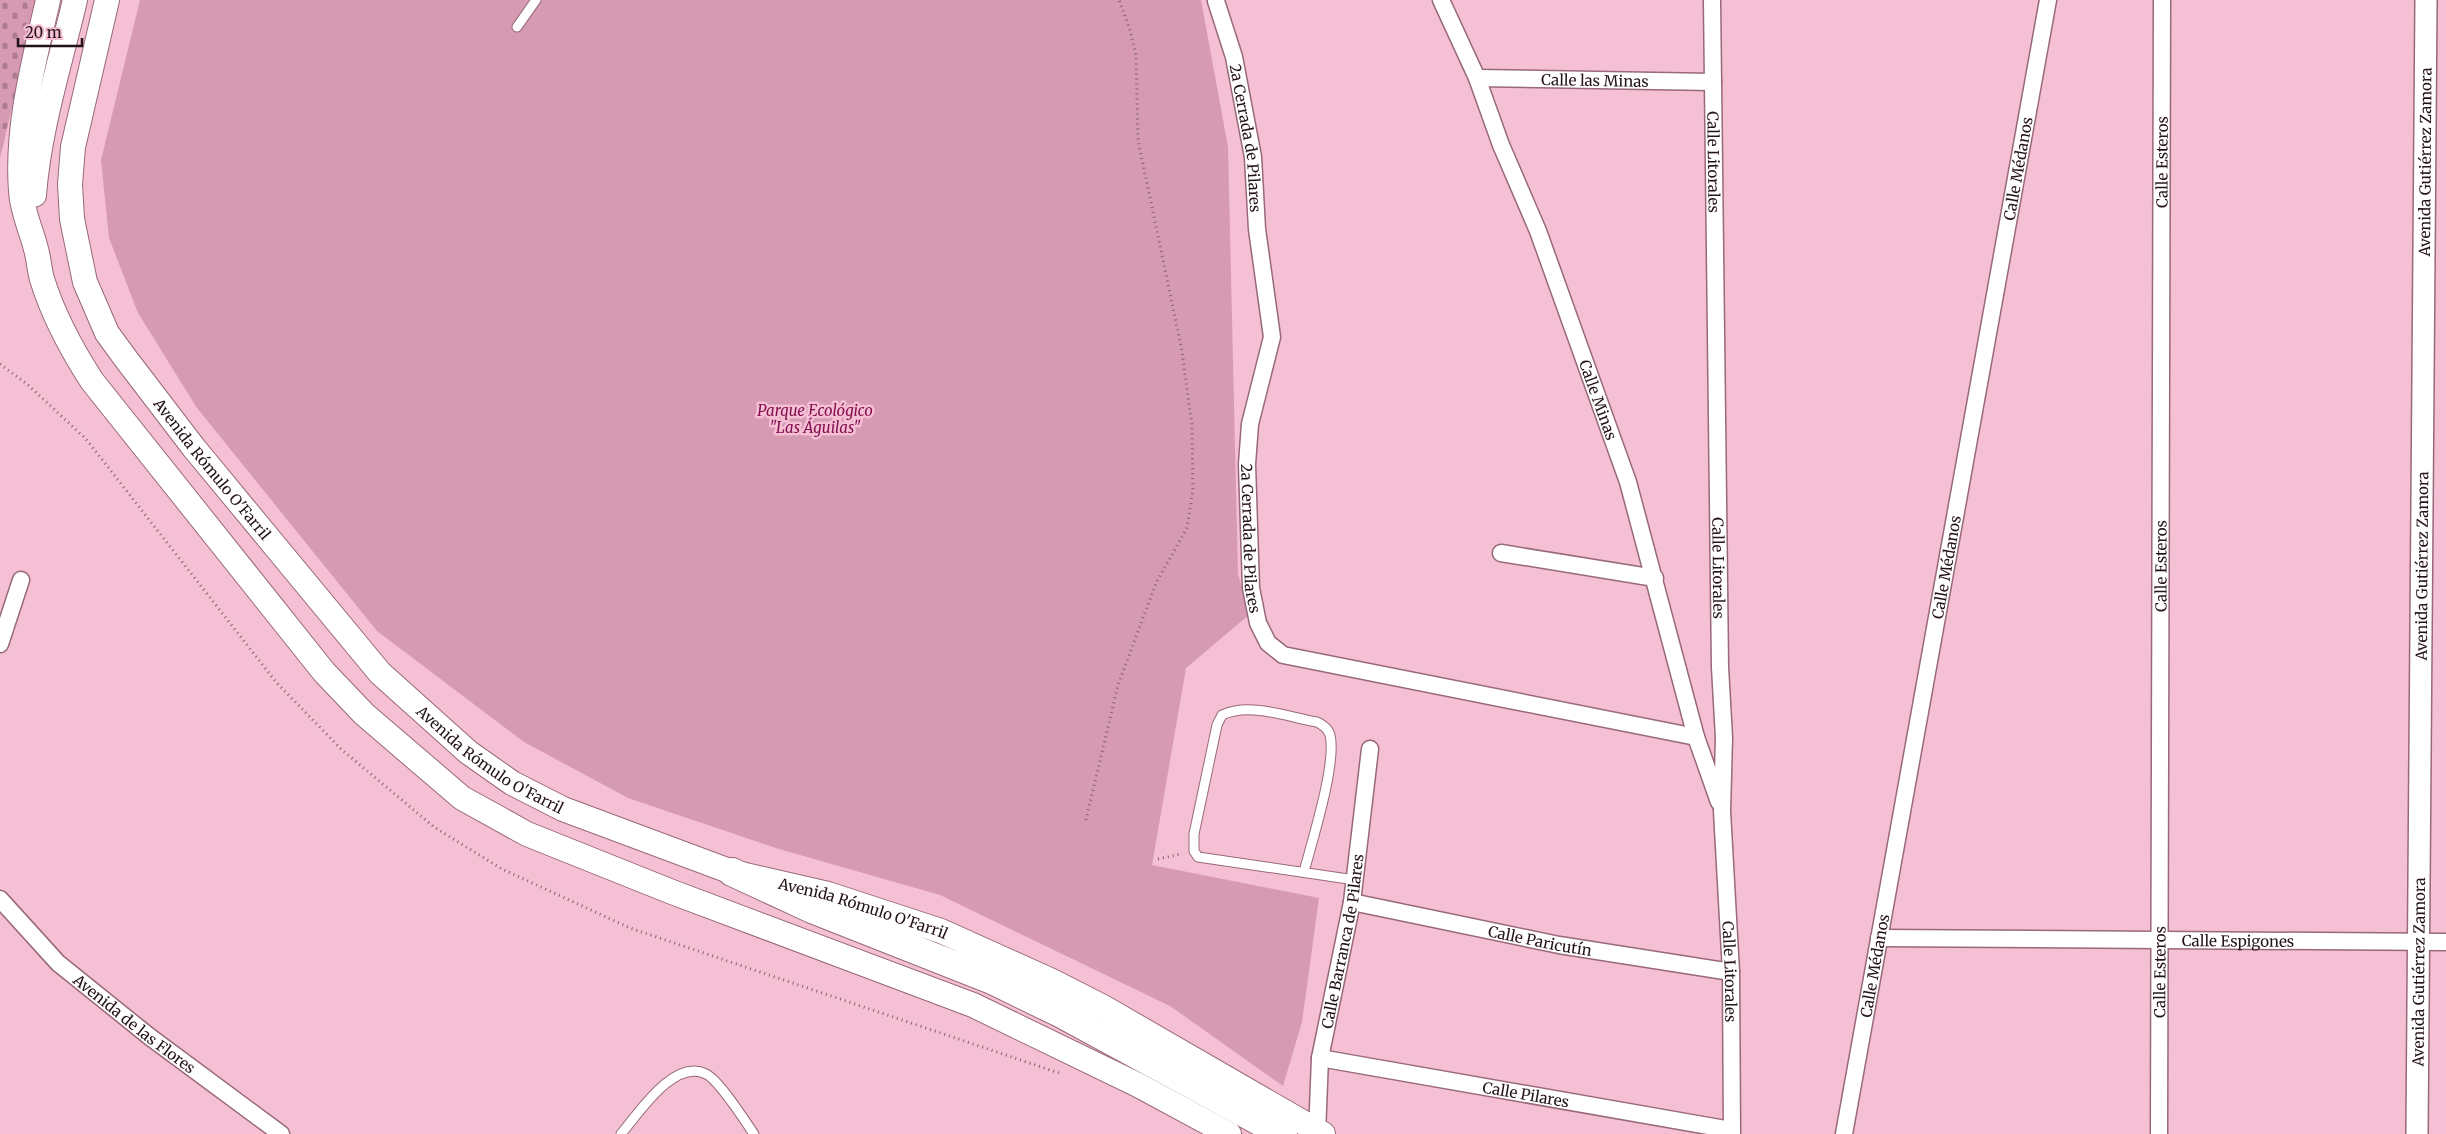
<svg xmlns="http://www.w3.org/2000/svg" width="2446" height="1134" font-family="Merriweather,serif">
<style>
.cemetery{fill:url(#cemetery-stones)}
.park{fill:#d69ab2}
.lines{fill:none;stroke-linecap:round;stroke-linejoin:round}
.service-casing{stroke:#98687b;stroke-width:11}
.minor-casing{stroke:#98687b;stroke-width:19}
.tertiary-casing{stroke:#98687b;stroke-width:24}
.secondary-casing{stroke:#98687b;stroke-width:26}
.motorway-casing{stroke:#98687b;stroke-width:30}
.path{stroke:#84626f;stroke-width:3;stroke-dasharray:1 4;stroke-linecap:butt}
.service{stroke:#fff;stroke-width:9}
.minor{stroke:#fff;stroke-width:16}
.tertiary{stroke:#fff;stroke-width:21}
.secondary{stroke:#fff;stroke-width:24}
.motorway{stroke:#fff;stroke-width:28}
.labels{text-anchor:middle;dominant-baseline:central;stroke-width:5;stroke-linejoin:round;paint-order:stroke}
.street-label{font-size:15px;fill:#24121a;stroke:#f5c0d4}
.park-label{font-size:15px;font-style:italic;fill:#850f51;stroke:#f5c0d4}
</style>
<defs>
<pattern id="cemetery-stones" width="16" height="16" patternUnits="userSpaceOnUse" patternTransform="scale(1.25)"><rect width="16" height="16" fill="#d69ab2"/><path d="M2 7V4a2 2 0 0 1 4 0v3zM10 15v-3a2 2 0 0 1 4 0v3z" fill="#ad7c90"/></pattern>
</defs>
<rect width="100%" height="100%" fill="#f5c0d4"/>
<path class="cemetery" d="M 0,0 L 38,0 L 0,158 Z"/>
<path class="park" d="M 140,0 L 1201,0 L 1228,147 L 1238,574 L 1250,614 L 1186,668 L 1152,865 L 1319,898 L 1302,1022 L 1283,1086 L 1170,1006 L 940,895 L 779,849 L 628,798 L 524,742 L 377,631 L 197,408 L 138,313 L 109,238 L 101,160 Z"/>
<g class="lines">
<defs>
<path id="service" d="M 517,27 L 536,0
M 1304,872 C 1312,841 1337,763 1330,735 C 1328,728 1323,725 1317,722 C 1288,717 1250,702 1222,715 L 1217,725 L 1194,834 L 1194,851 L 1198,857 L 1355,880
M 621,1134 C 639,1113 674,1058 706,1074 C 719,1080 745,1121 754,1134"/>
<g id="minor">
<path id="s1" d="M 1441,0 L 1477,78 L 1501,145 L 1538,231 L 1628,482 L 1696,737 L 1719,802"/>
<path id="s2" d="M 1712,0 L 1720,667 L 1724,738 L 1722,811 L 1731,972 L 1732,1134"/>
<path id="s3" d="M 1216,1 L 1234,57 L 1253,157 L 1257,229 L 1272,337 L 1250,424 L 1247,464 L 1251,588 L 1258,623 L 1268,643 L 1283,655 L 1696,737"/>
<path id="s4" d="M 1477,78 L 1713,82"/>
<path d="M 1501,553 L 1655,578"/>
<path d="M 0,644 L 21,580"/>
<path id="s5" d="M 0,899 L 58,963 L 150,1037 L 281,1134"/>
<path id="s6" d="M 1352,902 L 1559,945 L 1731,972"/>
<path id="s7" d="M 1879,938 L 2446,942"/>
<path id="s8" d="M 1320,1058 L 1731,1130"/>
<path id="s9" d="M 1317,1134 L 1320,1058 L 1352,902 L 1370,749"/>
<path id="s10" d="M 1844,1134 L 2048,0"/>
<path id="s11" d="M 2159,1134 L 2162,0"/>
</g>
<g id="tertiary">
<path id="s12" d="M 2417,1134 L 2426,0"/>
</g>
<g id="secondary">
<path d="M 48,0 C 34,62 16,126 21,191 C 22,212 31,229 36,249 C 39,259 39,269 42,279 C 53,315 72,350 92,381 L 324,672 L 364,714 L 462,798 L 527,834 L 672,892 L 973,1005 L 1138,1085 L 1229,1134"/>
<path id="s13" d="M 107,0 L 73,147 L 70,184 L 72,219 L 85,282 L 107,333 L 126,359 L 194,448 L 380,673 L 468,752 L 512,783 L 563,809 L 732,872 L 828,894 L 941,931 L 1052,981 L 1103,1007 L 1323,1134"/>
<path d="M 34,195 C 39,129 60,64 75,0"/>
</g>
<path id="motorway" d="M 732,872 L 812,909 L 992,980 L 1062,1014 L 1283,1134"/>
</defs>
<use href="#service" class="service-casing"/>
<use href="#minor" class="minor-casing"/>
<use href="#tertiary" class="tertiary-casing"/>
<use href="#secondary" class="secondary-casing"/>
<use href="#motorway" class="motorway-casing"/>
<path class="path" d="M 0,364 L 27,384 L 86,439 L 276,682 L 341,749 L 434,827 L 502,869 L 630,928 L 1059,1073
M 1086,820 L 1118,685 L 1156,583 L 1187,528 L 1193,490 L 1192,426 L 1182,351 L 1138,140 L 1136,55 L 1130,30 L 1119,0
M 1158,859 L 1181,854"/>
<use href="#service" class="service"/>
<use href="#minor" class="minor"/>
<use href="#tertiary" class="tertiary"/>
<use href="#secondary" class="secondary"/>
<use href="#motorway" class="motorway"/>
</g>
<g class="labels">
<g class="street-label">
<text stroke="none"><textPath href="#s4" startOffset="118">Calle las Minas</textPath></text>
<text stroke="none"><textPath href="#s3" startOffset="141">2a Cerrada de Pilares</textPath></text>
<text stroke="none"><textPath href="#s2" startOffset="162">Calle Litorales</textPath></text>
<text stroke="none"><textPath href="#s11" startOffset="972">Calle Esteros</textPath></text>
<text stroke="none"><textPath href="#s12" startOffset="972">Avenida Gutiérrez Zamora</textPath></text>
<text stroke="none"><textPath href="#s10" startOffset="981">Calle Médanos</textPath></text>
<text stroke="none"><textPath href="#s1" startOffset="430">Calle Minas</textPath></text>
<text stroke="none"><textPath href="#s13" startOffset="515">Avenida Rómulo O'Farril</textPath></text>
<text stroke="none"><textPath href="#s3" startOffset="546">2a Cerrada de Pilares</textPath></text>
<text stroke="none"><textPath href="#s2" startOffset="568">Calle Litorales</textPath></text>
<text stroke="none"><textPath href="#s10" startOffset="576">Calle Médanos</textPath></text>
<text stroke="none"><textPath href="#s11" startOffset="568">Calle Esteros</textPath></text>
<text stroke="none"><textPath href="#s12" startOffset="568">Avenida Gutiérrez Zamora</textPath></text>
<text stroke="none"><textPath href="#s13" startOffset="920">Avenida Rómulo O'Farril</textPath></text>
<text stroke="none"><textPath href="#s13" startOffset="1325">Avenida Rómulo O'Farril</textPath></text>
<text stroke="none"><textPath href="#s6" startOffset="192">Calle Paricutín</textPath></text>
<text stroke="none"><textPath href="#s7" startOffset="359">Calle Espigones</textPath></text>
<text stroke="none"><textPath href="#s9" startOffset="195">Calle Barranca de Pilares</textPath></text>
<text stroke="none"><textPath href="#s10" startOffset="171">Calle Médanos</textPath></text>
<text stroke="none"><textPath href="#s2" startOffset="972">Calle Litorales</textPath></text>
<text stroke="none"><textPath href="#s11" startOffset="162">Calle Esteros</textPath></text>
<text stroke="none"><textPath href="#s12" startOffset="162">Avenida Gutiérrez Zamora</textPath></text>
<text stroke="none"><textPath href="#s5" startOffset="184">Avenida de las Flores</textPath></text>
<text stroke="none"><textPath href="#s8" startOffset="209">Calle Pilares</textPath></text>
</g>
<g class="park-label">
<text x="815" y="410">Parque Ecológico<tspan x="815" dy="17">"Las Águilas"</tspan></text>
</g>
</g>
<path d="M18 38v8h64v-8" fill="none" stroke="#24121a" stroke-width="2.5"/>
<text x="25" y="38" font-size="15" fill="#24121a" stroke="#f5c0d4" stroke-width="4" paint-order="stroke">20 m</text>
</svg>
